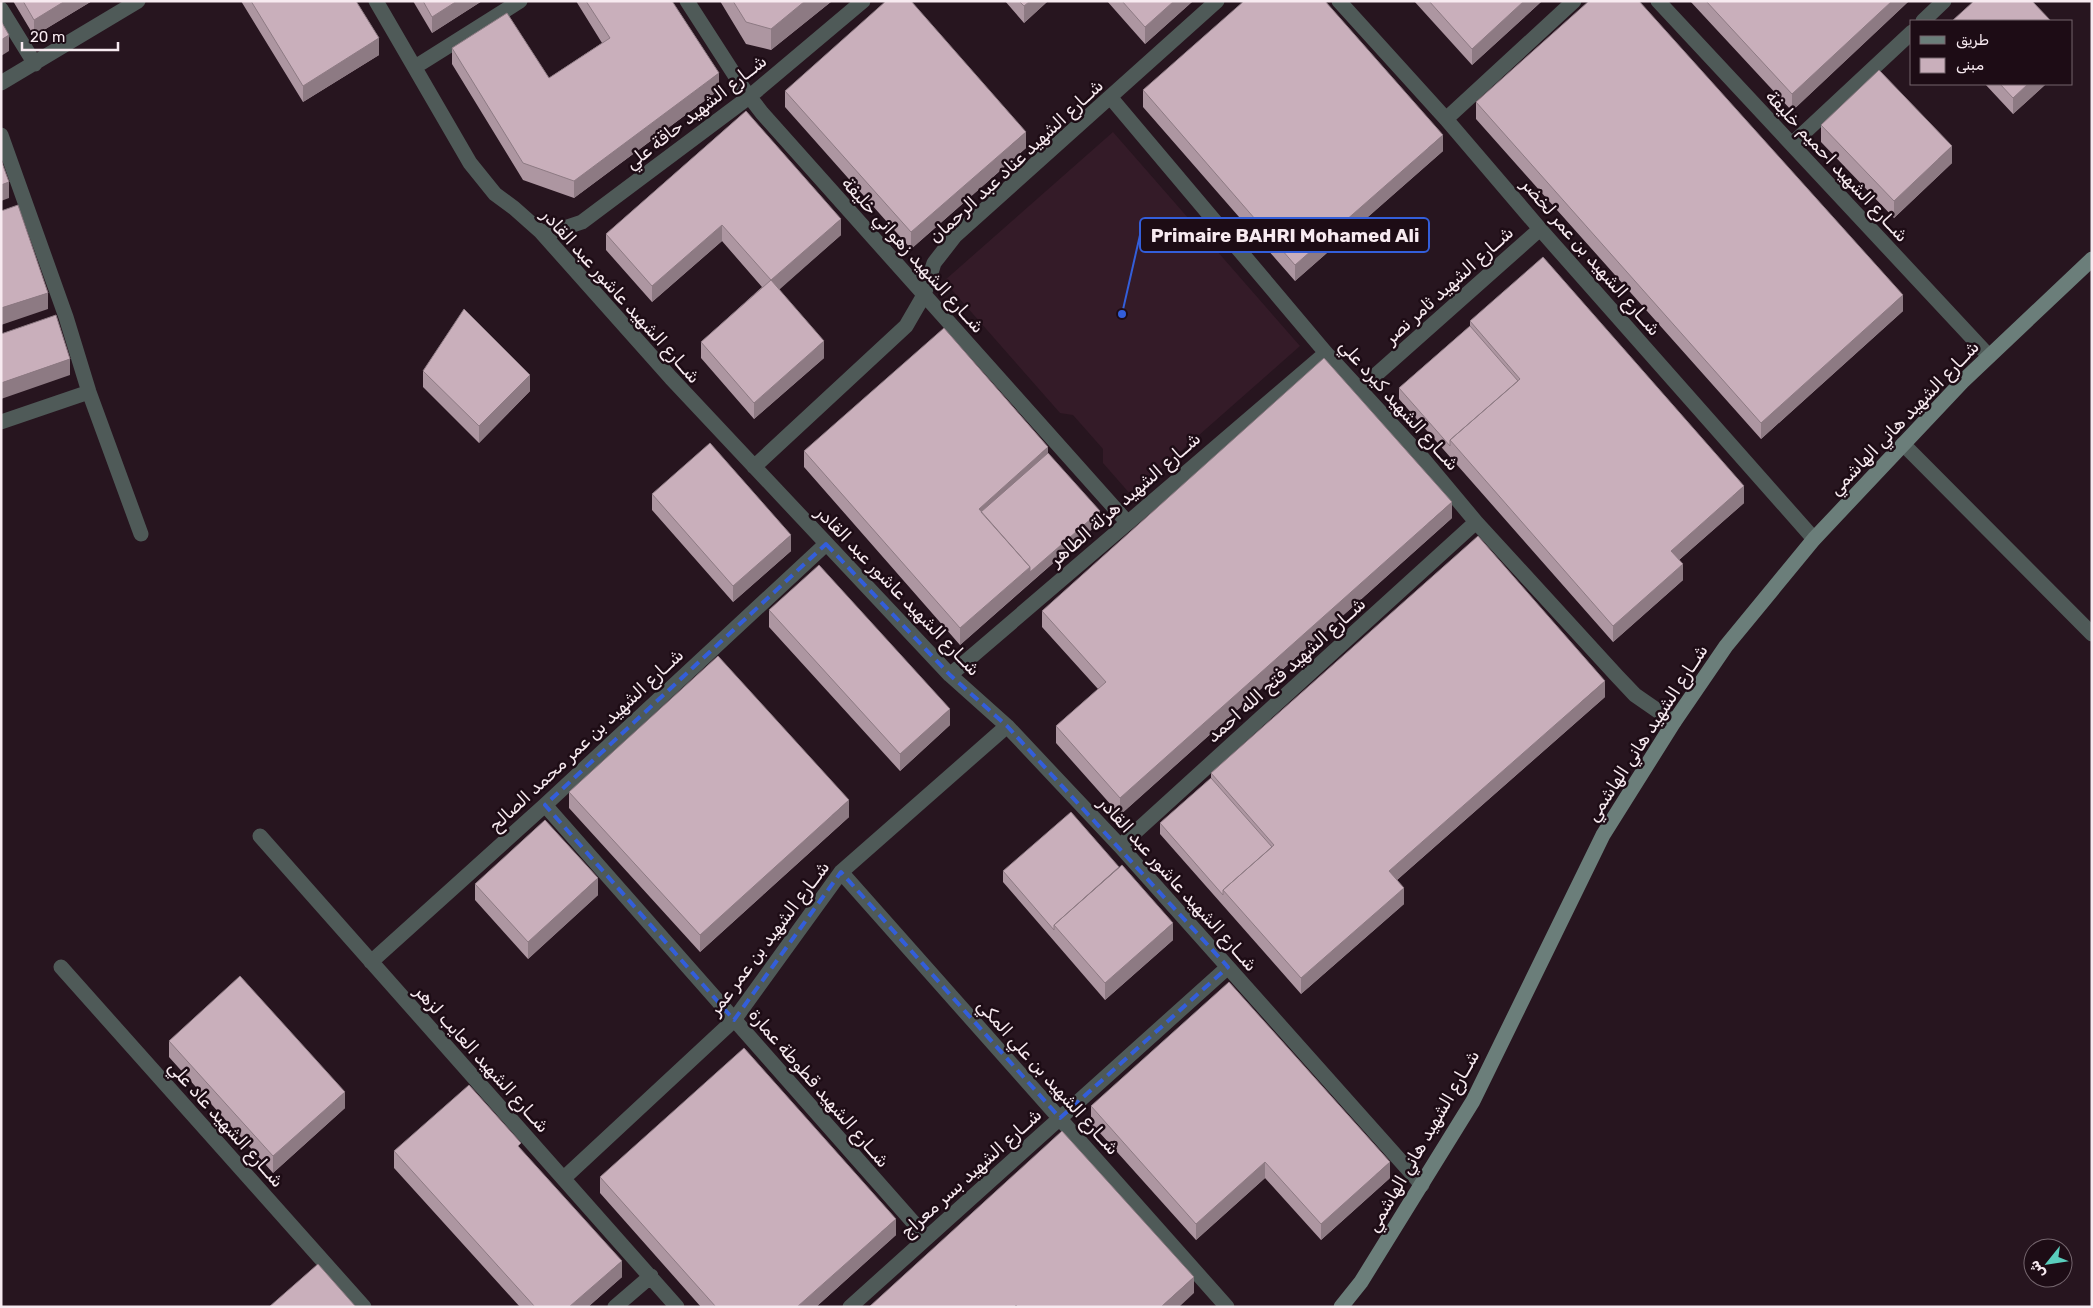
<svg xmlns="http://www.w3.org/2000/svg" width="2093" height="1308" font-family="Rubik,Vazirmatn,sans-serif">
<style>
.built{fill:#341b28}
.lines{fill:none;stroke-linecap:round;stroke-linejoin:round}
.street{stroke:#4f5a58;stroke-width:15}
.secondary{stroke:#6b7e7a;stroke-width:15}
.wall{fill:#ad96a1}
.shaded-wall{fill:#8d7a83}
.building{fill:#c9afbb;stroke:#8d7a83}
.marked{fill:none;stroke:#335eda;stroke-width:4;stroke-dasharray:10 6;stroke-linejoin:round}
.labels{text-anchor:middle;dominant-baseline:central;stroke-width:5;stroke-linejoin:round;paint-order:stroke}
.street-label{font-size:18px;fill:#f7eaf0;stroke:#1d0c15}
.leader{fill:none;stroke:#335eda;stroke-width:2}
.callout-dot{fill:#335eda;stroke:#1d0c15;stroke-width:2}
.callout{fill:#1d0c15;stroke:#335eda;stroke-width:2}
.callout-label{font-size:19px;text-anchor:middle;font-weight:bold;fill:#f7eaf0}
</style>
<rect width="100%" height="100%" fill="#27151f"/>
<path class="built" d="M 1113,132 L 1300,346 L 1131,495 L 1103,463 L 1103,449 L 1073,415 L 1060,413 L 944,281 Z"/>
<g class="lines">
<path class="street" d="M 376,1 L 470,163 L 495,194 L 514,208 L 541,232 L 671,378 L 950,675 L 1007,726 L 1120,846 L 1422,1185
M 687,1 L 745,91 L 762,113 L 1127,522
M 1339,1 L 1446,119 L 1540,229 L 1814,539
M 1658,1 L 1989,356
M 1,9 L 35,64
M 1923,21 L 1944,1
M 415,67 L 520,1
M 1,83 L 138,1
M 1111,98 L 1326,353 L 1420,455 L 1476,522 L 1617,676 L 1635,695 L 1674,722
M 1446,119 L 1574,1
M 1,135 L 66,317 L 89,392 L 141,534
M 1792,144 L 1912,32
M 541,232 L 555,231 L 582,222 L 749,97 L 863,1
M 1360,389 L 1540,229
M 1,422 L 89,392
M 1903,444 L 2092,634
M 754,467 L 906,326 L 924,295 L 934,263 L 955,236 L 1217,1
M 950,675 L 1326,353
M 545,805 L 927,1238
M 260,836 L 677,1307
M 1120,846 L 1476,522
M 841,872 L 1227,1307
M 371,962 L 545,805 L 826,544
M 61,967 L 364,1307
M 564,1178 L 734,1020 L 841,872 L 1007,726
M 615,1307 L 651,1276
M 850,1307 L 1228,967"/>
<path class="secondary" d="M 1341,1307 L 1361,1282 L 1473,1101 L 1603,835 L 1674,722 L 1726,646 L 1814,539 L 1962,382 L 2092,259"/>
</g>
<path class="wall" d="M 13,1 L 92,1 L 34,36 Z
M 241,1 L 356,1 L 379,55 L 303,102 Z
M 413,1 L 482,1 L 432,33 Z
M 576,1 L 672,1 L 719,90 L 574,198 L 523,180 L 452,64 L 452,48 L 549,78 L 602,43 Z
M 720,1 L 832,1 L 771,50 L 746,44 Z
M 1005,1 L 1048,1 L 1024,23 Z
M 1107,1 L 1193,1 L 1145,44 Z
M 1414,1 L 1542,1 L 1472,65 Z
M 1690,1 L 1909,1 L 1792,111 Z
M 1985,84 L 2046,84 L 2013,114 Z
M 1143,90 L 1443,151 L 1295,281 L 1143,107 Z
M 785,91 L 1026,148 L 911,249 L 785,107 Z
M 1476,102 L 1903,311 L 1761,439 L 1476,119 Z
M 746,111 L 841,235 L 779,289 L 824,358 L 754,419 L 701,358 L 701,342 L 762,287 L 722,241 L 652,302 L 606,250 L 606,234 Z
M 1821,125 L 1952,163 L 1894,218 L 1821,142 Z
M 1470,321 L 1744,503 L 1679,560 L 1683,580 L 1613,642 L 1399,399 L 1399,388 L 1470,326 Z
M 423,371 L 530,391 L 479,443 L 423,387 Z
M 804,451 L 1048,453 L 1100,522 L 960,645 L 804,467 Z
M 652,494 L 791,551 L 733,602 L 652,510 Z
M 1452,518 L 1120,815 L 1056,743 L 1056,726 L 1098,689 L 1042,627 L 1042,611 Z
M 769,610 L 950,725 L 900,771 L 769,627 Z
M 1605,697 L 1397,880 L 1404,904 L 1301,994 L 1160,834 L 1160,823 L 1211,778 L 1211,773 Z
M 569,792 L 849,817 L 700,952 L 569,808 Z
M 1003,871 L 1173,940 L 1105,1000 L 1003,882 Z
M 475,884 L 598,895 L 528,959 L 475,900 Z
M 169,1041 L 345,1108 L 273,1173 L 169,1057 Z
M 1091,1106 L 1390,1178 L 1321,1240 L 1265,1178 L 1196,1240 L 1091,1123 Z
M 394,1151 L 622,1277 L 588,1307 L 520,1307 L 394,1168 Z
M 600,1177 L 896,1235 L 816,1307 L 701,1307 L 600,1193 Z"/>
<path class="shaded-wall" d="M 65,1 L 92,1 L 34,36 L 34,20 Z
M 457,1 L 482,1 L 432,33 L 432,17 Z
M 805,1 L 832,1 L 771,50 L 771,29 Z
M 1030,1 L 1048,1 L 1024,23 L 1024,6 Z
M 1174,1 L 1193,1 L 1145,44 L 1145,27 Z
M 1524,1 L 1542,1 L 1472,65 L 1472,49 Z
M 1892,1 L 1909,1 L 1792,111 L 1792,94 Z
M 9,35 L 9,51 L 1,56 L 1,40 Z
M 379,38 L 379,55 L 303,102 L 303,86 Z
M 719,73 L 719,90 L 574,198 L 574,181 Z
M 2028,84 L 2046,84 L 2013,114 L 2013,98 Z
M 1026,132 L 1026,148 L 911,249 L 911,232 Z
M 1443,135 L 1443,151 L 1295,281 L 1295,265 Z
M 1952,146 L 1952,163 L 1894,218 L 1894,201 Z
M 9,182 L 9,198 L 1,201 L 1,185 Z
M 841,219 L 841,235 L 771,297 L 771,280 Z
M 722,225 L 722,241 L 652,302 L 652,286 Z
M 48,293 L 48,309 L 1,325 L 1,308 Z
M 1903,295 L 1903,311 L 1761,439 L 1761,423 Z
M 824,341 L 824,358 L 754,419 L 754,403 Z
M 70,359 L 70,375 L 1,399 L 1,383 Z
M 530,375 L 530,391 L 479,443 L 479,426 Z
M 1048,447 L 1048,464 L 984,520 L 979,509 Z
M 1744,486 L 1744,503 L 1671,567 L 1671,551 Z
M 1452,502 L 1452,518 L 1120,815 L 1120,798 Z
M 1100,511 L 1100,522 L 1030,583 L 1030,572 Z
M 791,535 L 791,551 L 733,602 L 733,586 Z
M 1683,564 L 1683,580 L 1613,642 L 1613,626 Z
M 1030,567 L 1030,583 L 960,645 L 960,628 Z
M 1605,681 L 1605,697 L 1389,887 L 1389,871 Z
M 950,709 L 950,725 L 900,771 L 900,754 Z
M 849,800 L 849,817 L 700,952 L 700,935 Z
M 598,878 L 598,895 L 528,959 L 528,942 Z
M 1404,888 L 1404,904 L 1301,994 L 1301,978 Z
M 1173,923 L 1173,940 L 1105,1000 L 1105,983 Z
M 345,1092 L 345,1108 L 273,1173 L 273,1156 Z
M 1265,1162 L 1265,1178 L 1196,1240 L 1196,1224 Z
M 1390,1162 L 1390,1178 L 1321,1240 L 1321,1224 Z
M 896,1219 L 896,1235 L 816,1307 L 797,1307 Z
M 622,1261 L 622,1277 L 588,1307 L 569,1307 Z
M 1194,1277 L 1194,1293 L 1179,1307 L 1161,1307 Z"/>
<path class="building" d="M 23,1 L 65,1 L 34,20 Z
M 251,1 L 356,1 L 379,38 L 303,86 Z
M 423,1 L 457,1 L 432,17 Z
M 586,1 L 672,1 L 719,73 L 574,181 L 523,163 L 452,48 L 507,13 L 549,78 L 610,38 Z
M 733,1 L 805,1 L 771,29 L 746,22 Z
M 886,1 L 911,1 L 1026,132 L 911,232 L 785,91 Z
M 1019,1 L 1030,1 L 1024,6 Z
M 1122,1 L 1174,1 L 1145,27 Z
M 1244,1 L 1325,1 L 1443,135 L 1295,265 L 1143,90 Z
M 1429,1 L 1524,1 L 1472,49 Z
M 1589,1 L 1639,1 L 1903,295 L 1761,423 L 1476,102 Z
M 1706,1 L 1892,1 L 1792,94 Z
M 1974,1 L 2032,1 L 2051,21 L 1952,21 Z
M 1,21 L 9,35 L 1,40 Z
M 1879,70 L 1952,146 L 1894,201 L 1821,125 Z
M 2000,84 L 2028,84 L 2013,98 Z
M 746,111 L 841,219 L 771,280 L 722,225 L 652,286 L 606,234 Z
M 1,160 L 9,182 L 1,185 Z
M 18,205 L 48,293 L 1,308 L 1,211 Z
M 1543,257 L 1744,486 L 1671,551 L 1683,564 L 1613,626 L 1450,440 L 1520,379 L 1470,321 Z
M 771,280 L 824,341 L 754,403 L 701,342 Z
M 464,309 L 530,375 L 479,426 L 423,371 Z
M 56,315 L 70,359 L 1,383 L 1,334 Z
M 1470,326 L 1518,381 L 1450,440 L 1450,446 L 1399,388 Z
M 944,328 L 1048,447 L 979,509 L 1030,567 L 960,628 L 804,451 Z
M 1324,358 L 1452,502 L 1120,798 L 1056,726 L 1106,682 L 1042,611 Z
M 710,443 L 791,535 L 733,586 L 652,494 Z
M 1048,453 L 1100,511 L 1030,572 L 1030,567 L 981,512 Z
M 1478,536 L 1605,681 L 1389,871 L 1404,888 L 1301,978 L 1223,890 L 1274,845 L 1211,773 Z
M 819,565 L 950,709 L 900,754 L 769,610 Z
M 718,656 L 849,800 L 700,935 L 569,792 Z
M 1211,778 L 1272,847 L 1223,890 L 1223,895 L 1160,823 Z
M 1071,812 L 1119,867 L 1054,925 L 1054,930 L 1003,871 Z
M 545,820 L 598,878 L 528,942 L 475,884 Z
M 1122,865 L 1173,923 L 1105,983 L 1054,925 Z
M 240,976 L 345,1092 L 273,1156 L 169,1041 Z
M 1229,982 L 1390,1162 L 1321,1224 L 1265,1162 L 1196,1224 L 1091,1106 Z
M 744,1048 L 896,1219 L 797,1307 L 716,1307 L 600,1177 Z
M 469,1085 L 521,1143 L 518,1146 L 622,1261 L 569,1307 L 535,1307 L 394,1151 Z
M 1062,1131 L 1194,1277 L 1161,1307 L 1018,1307 L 1016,1305 L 1015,1307 L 869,1307 Z
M 318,1264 L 356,1307 L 269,1307 Z"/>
<path class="marked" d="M 826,544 L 950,675 L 1007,726 L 1228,967 L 1060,1118 L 841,872 L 734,1020 L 545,805 Z"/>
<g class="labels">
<g class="street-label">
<text transform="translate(696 112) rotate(-38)">شــارع الشهيد حاقة علي</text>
<text transform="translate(1016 161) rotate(-43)">شــارع الشهيد عناد عبد الرحمان</text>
<text transform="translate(1837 166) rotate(47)">شــارع الشهيد احميم خليفة</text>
<text transform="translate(913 255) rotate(48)">شــارع الشهيد زهواني خليفة</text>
<text transform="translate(1591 257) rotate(49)">شــارع الشهيد بن عمر لخضر</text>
<text transform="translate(1449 285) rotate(-42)">شــارع الشهيد ثامر نصر</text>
<text transform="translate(621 296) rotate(48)">شــارع الشهيد عاشور عبد القادر</text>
<text transform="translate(1399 405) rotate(48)">شــارع الشهيد كيرد علي</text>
<text transform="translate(1904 418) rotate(-46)">شــارع الشهيد هاني الهاشمي</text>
<text transform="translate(1125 499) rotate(-41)">شــارع الشهيد هزلة الطاهر</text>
<text transform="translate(898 591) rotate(46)">شــارع الشهيد عاشور عبد القادر</text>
<text transform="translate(1286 670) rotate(-42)">شــارع الشهيد فتح الله احمد</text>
<text transform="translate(1647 733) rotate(-57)">شــارع الشهيد هاني الهاشمي</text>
<text transform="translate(586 740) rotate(-43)">شــارع الشهيد بن عمر محمد الصالح</text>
<text transform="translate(1178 884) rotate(48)">شــارع الشهيد عاشور عبد القادر</text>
<text transform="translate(769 938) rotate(-53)">شــارع الشهيد بن عمر عمر</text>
<text transform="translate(482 1059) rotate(48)">شــارع الشهيد العايب لزهر</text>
<text transform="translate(1048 1077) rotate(48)">شــارع الشهيد بن علي المكي</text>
<text transform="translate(819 1088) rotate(49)">شــارع الشهيد قطوطة عمارة</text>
<text transform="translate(226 1124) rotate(48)">شــارع الشهيد عاد علي</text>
<text transform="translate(1423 1141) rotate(-60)">شــارع الشهيد هاني الهاشمي</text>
<text transform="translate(971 1173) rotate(-42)">شــارع الشهيد بسر معراج</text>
</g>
</g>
<path class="leader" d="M1122 314L1140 235"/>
<circle class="callout-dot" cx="1122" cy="314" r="5"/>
<rect class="callout" x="1140" y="218" width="289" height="34" rx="5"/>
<g class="callout-label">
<text x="1285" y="242">Primaire BAHRI Mohamed Ali</text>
</g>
<rect width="2093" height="1308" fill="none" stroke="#f7eaf0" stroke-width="5"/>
<rect x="1910" y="20" width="162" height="65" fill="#1d0c15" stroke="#74656d"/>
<rect x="1920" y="36" width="25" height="8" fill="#6b7e7a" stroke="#74656d"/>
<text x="1956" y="45" font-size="15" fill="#f7eaf0">طريق</text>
<rect x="1920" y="58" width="25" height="15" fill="#c9afbb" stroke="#74656d"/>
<text x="1956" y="70" font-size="15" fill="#f7eaf0">مبنى</text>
<g transform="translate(2048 1263) rotate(240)"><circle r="24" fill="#1d0c15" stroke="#74656d"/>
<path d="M0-4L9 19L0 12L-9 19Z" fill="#5acebd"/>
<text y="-8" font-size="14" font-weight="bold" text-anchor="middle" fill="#f7eaf0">ش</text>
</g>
<path d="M22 42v8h96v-8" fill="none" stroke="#f7eaf0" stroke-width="2.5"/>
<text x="30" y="42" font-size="15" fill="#f7eaf0" stroke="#1d0c15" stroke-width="4" paint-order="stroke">20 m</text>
</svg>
